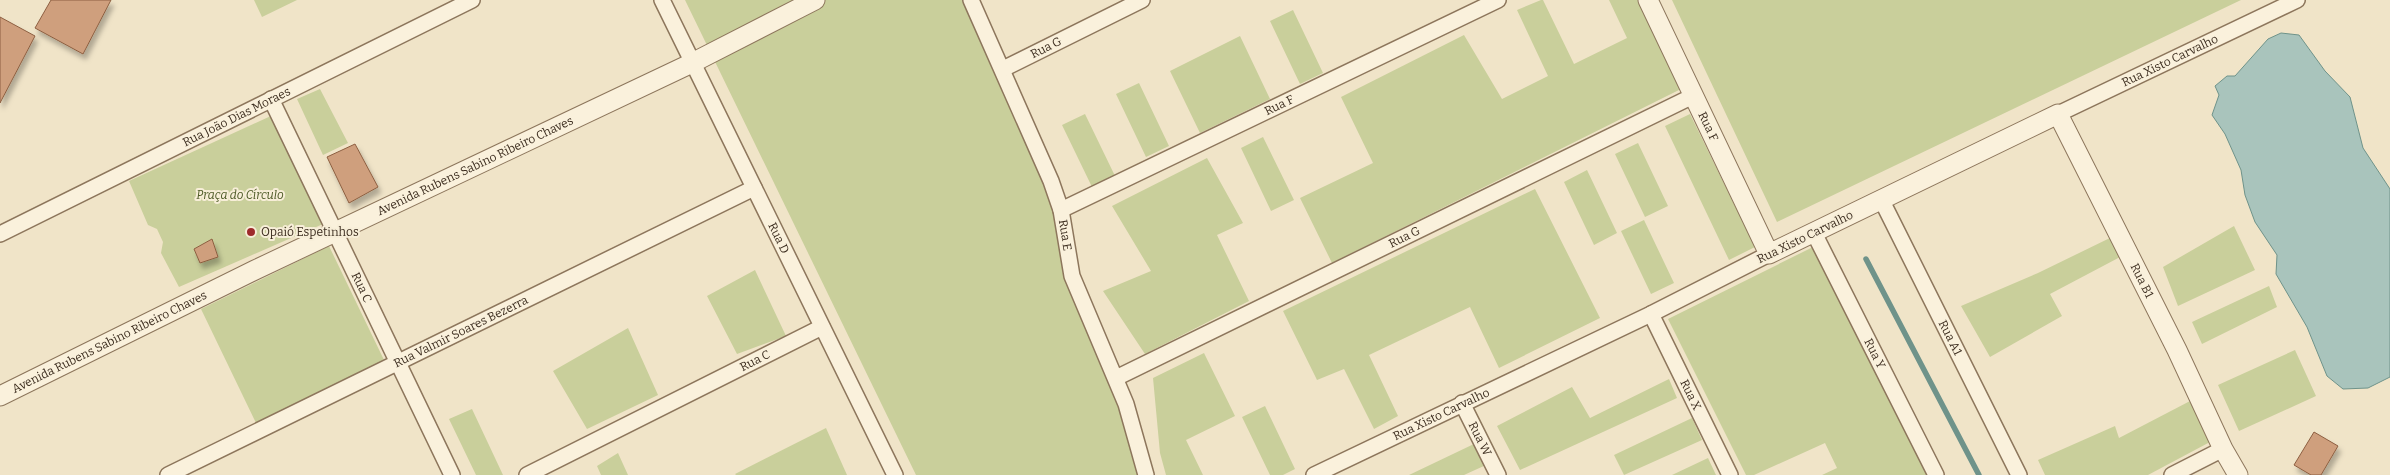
<svg xmlns="http://www.w3.org/2000/svg" width="2390" height="475" font-family="Bitter,serif">
<style>
.green{fill:#c9cf9b}
.water{fill:#a9c4bc;stroke:#6f938a}
.lines{fill:none;stroke-linecap:round;stroke-linejoin:round}
.stream{stroke:#6f938a;stroke-width:5.5}
.building{fill:#cf9f7d;stroke:#8d5f41;filter:url(#shadow)}
.minor-casing{stroke:#8d765c;stroke-width:18}
.tertiary-casing{stroke:#8d765c;stroke-width:21}
.minor{stroke:#faf1dc;stroke-width:15}
.tertiary{stroke:#faf1dc;stroke-width:19}
.poi-dot{fill:#9e2a2b;stroke:#f7eed8;stroke-width:2}
.labels{text-anchor:middle;dominant-baseline:central;stroke-width:4;stroke-linejoin:round;paint-order:stroke}
.street-label{font-size:12px;fill:#3d2e20;stroke:#f7eed8}
.park-label{font-size:12px;font-style:italic;fill:#4d5a26;stroke:#f7eed8}
.poi-label{font-size:12px;fill:#3d2e20;stroke:#f7eed8;text-anchor:start}
</style>
<defs>
<filter id="shadow"><feDropShadow dx="3" dy="5.5" stdDeviation="2.5" flood-color="#0004"/></filter>
</defs>
<rect width="100%" height="100%" fill="#f0e4c8"/>
<path class="green" d="M 254,0 L 297,0 L 262,17 Z
M 685,0 L 962,0 L 1053,193 L 1072,276 L 1146,475 L 916,475 Z
M 1541,0 L 1543,0 L 1574,64 L 1627,38 L 1609,0 L 1640,0 L 1683,88 L 1332,263 L 1300,198 L 1373,163 L 1341,97 L 1464,35 L 1502,99 L 1548,76 L 1517,10 Z
M 1672,0 L 2241,0 L 1777,222 Z
M 1293,10 L 1323,73 L 1300,84 L 1270,21 Z
M 1240,36 L 1270,99 L 1200,133 L 1170,71 Z
M 1139,83 L 1169,146 L 1146,157 L 1116,94 Z
M 320,89 L 348,143 L 323,155 L 297,99 Z
M 1085,114 L 1115,176 L 1092,187 L 1062,125 Z
M 1690,114 L 1755,247 L 1729,260 L 1665,126 Z
M 273,115 L 323,224 L 179,287 L 161,253 L 163,242 L 157,229 L 148,225 L 129,181 Z
M 1263,137 L 1294,200 L 1271,211 L 1241,148 Z
M 1638,143 L 1668,206 L 1645,217 L 1615,154 Z
M 1207,158 L 1243,223 L 1217,235 L 1249,301 L 1145,354 L 1103,291 L 1151,271 L 1112,206 Z
M 1587,170 L 1617,233 L 1594,245 L 1564,182 Z
M 1535,189 L 1600,318 L 1499,368 L 1470,307 L 1369,355 L 1398,416 L 1374,429 L 1344,369 L 1317,380 L 1283,311 Z
M 1644,220 L 1674,283 L 1651,294 L 1621,231 Z
M 2234,226 L 2255,270 L 2178,306 L 2163,267 Z
M 2114,236 L 2122,256 L 2050,294 L 2062,316 L 1990,357 L 1961,306 L 2038,273 Z
M 329,246 L 384,360 L 256,423 L 201,309 Z
M 1815,246 L 1929,475 L 1822,475 L 1837,468 L 1825,443 L 1754,475 L 1746,475 L 1668,319 Z
M 755,270 L 786,336 L 737,354 L 707,296 Z
M 2269,286 L 2277,307 L 2202,344 L 2192,322 Z
M 628,328 L 658,395 L 587,429 L 553,371 Z
M 2295,350 L 2316,396 L 2239,431 L 2218,385 Z
M 1204,353 L 1235,416 L 1186,440 L 1203,475 L 1166,475 L 1160,453 L 1153,378 Z
M 1669,379 L 1677,398 L 1520,470 L 1497,426 L 1572,387 L 1590,418 Z
M 2192,400 L 2210,442 L 2148,475 L 2045,475 L 2038,460 L 2115,426 L 2119,438 Z
M 1265,406 L 1295,469 L 1283,475 L 1270,475 L 1242,417 Z
M 472,409 L 503,475 L 476,475 L 449,419 Z
M 1692,418 L 1702,440 L 1624,475 L 1614,455 Z
M 826,428 L 847,475 L 736,475 L 735,474 Z
M 1476,443 L 1486,465 L 1464,475 L 1409,475 Z
M 618,453 L 628,475 L 601,475 L 597,466 Z
M 1708,458 L 1716,475 L 1672,475 Z"/>
<path class="water" d="M 2281,33 L 2299,35 L 2325,71 L 2350,97 L 2363,148 L 2390,189 L 2390,377 L 2368,388 L 2343,389 L 2327,376 L 2307,327 L 2276,274 L 2277,255 L 2255,222 L 2245,195 L 2241,170 L 2225,134 L 2212,115 L 2219,95 L 2215,86 L 2227,76 L 2235,76 L 2268,39 Z"/>
<g class="lines">
<path class="stream" d="M 1866,259 L 1979,475"/>
</g>
<path class="building" d="M 51,0 L 111,0 L 83,54 L 35,28 Z
M 0,17 L 35,36 L 0,103 Z
M 355,144 L 378,187 L 349,203 L 327,157 Z
M 212,239 L 218,257 L 200,263 L 194,249 Z
M 2314,432 L 2338,446 L 2321,475 L 2311,475 L 2294,465 Z"/>
<g class="lines">
<defs>
<g id="minor">
<path id="s1" d="M 662,0 L 895,475"/>
<path id="s2" d="M 971,0 L 1051,181 L 1061,210 L 1072,276 L 1126,404 L 1146,475"/>
<path id="s3" d="M 1003,69 L 1142,0"/>
<path id="s4" d="M 271,99 L 452,475"/>
<path id="s5" d="M 2058,114 L 2297,0"/>
<path id="s6" d="M 1881,199 L 2019,475"/>
<path id="s7" d="M 1061,210 L 1498,0"/>
<path id="s8" d="M 1814,233 L 1936,475"/>
<path id="s9" d="M 0,234 L 472,0"/>
<path id="s10" d="M 1651,314 L 1730,475"/>
<path id="s11" d="M 1116,378 L 1693,96"/>
<path id="s12" d="M 1462,403 L 1498,475"/>
<path id="s13" d="M 168,475 L 754,188"/>
<path id="s14" d="M 527,475 L 822,327"/>
<path id="s15" d="M 1314,475 L 1651,314 L 1769,254"/>
<path d="M 2172,475 L 2223,449"/>
</g>
<g id="tertiary">
<path id="s16" d="M 1648,0 L 1769,254 L 2058,114 L 2177,350 L 2223,449 L 2238,475"/>
<path id="s17" d="M 0,396 L 255,270 L 692,63 L 815,0"/>
</g>
</defs>
<use href="#minor" class="minor-casing"/>
<use href="#tertiary" class="tertiary-casing"/>
<use href="#minor" class="minor"/>
<use href="#tertiary" class="tertiary"/>
</g>
<circle class="poi-dot" cx="251" cy="232" r="5"/>
<g class="labels">
<g class="street-label">
<text stroke="none"><textPath href="#s3" startOffset="48">Rua G</textPath></text>
<text stroke="none"><textPath href="#s5" startOffset="124">Rua Xisto Carvalho</textPath></text>
<text stroke="none"><textPath href="#s7" startOffset="242">Rua F</textPath></text>
<text stroke="none"><textPath href="#s9" startOffset="264">Rua João Dias Moraes</textPath></text>
<text stroke="none"><textPath href="#s16" startOffset="140">Rua F</textPath></text>
<text stroke="none"><textPath href="#s17" startOffset="528">Avenida Rubens Sabino Ribeiro Chaves</textPath></text>
<text stroke="none"><textPath href="#s2" startOffset="254">Rua E</textPath></text>
<text transform="translate(1805 237) rotate(-26)">Rua Xisto Carvalho</text>
<text stroke="none"><textPath href="#s1" startOffset="265">Rua D</textPath></text>
<text stroke="none"><textPath href="#s11" startOffset="321">Rua G</textPath></text>
<text stroke="none"><textPath href="#s16" startOffset="789">Rua B1</textPath></text>
<text stroke="none"><textPath href="#s4" startOffset="209">Rua C</textPath></text>
<text stroke="none"><textPath href="#s13" startOffset="326">Rua Valmir Soares Bezerra</textPath></text>
<text stroke="none"><textPath href="#s6" startOffset="155">Rua A1</textPath></text>
<text stroke="none"><textPath href="#s17" startOffset="122">Avenida Rubens Sabino Ribeiro Chaves</textPath></text>
<text stroke="none"><textPath href="#s8" startOffset="135">Rua Y</textPath></text>
<text stroke="none"><textPath href="#s14" startOffset="255">Rua C</textPath></text>
<text stroke="none"><textPath href="#s10" startOffset="90">Rua X</textPath></text>
<text stroke="none"><textPath href="#s15" startOffset="141">Rua Xisto Carvalho</textPath></text>
<text stroke="none"><textPath href="#s12" startOffset="40">Rua W</textPath></text>
</g>
<g class="park-label">
<text x="240" y="195">Praça do Círculo</text>
</g>
<g class="poi-label">
<text x="261" y="232">Opaió Espetinhos</text>
</g>
</g>
</svg>
